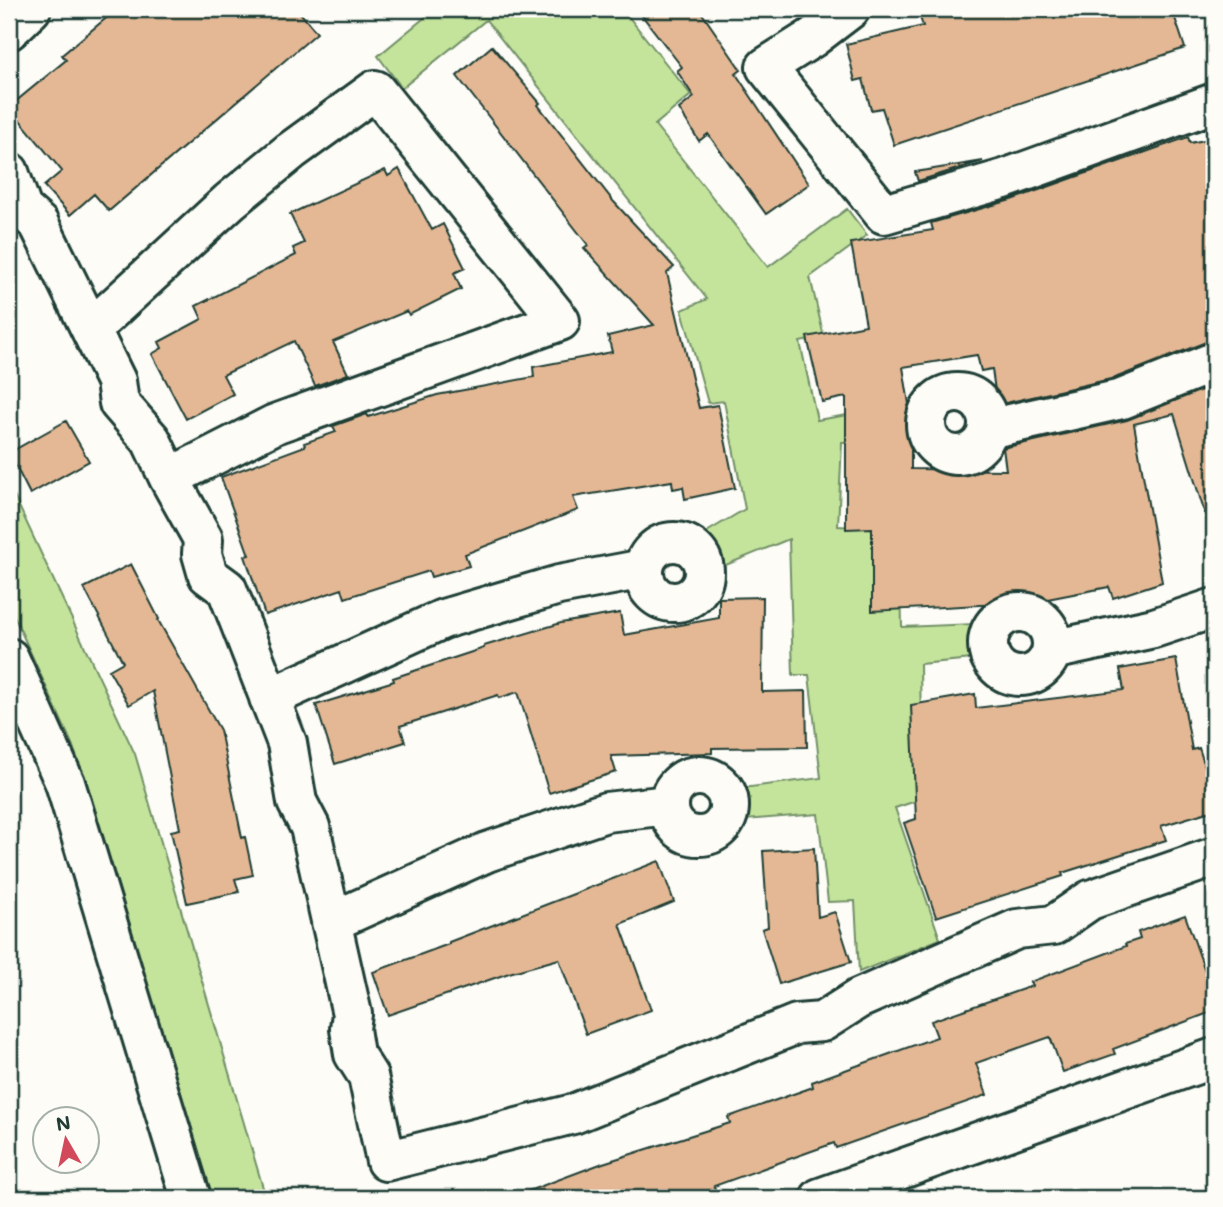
<svg xmlns="http://www.w3.org/2000/svg" width="1223" height="1207" font-family="Mali,sans-serif">
<style>
.green{fill:#c4e49c;stroke:#729068;stroke-width:2}
.building{fill:#e4b894;stroke:#1f3d34;stroke-width:2}
.lines{fill:none;stroke-linecap:round;stroke-linejoin:round}
.minor-casing{stroke:#1f3d34;stroke-width:44}
.minor{stroke:#fdfcf7;stroke-width:38}
</style>
<rect width="100%" height="100%" fill="#fdfcf7"/>
<filter id="ink" filterUnits="userSpaceOnUse"><feTurbulence type="fractalNoise" baseFrequency=".0143" numOctaves="2"/><feDisplacementMap in="SourceGraphic" scale="14" xChannelSelector="R" yChannelSelector="G"/><feConvolveMatrix kernelMatrix="1 2 1 2 8 2 1 2 1" color-interpolation-filters="sRGB"/></filter>
<g filter="url(#ink)">
<path class="green" d="M 435,9 L 637,9 L 628,16 L 691,95 L 655,125 L 768,267 L 847,209 L 867,235 L 810,277 L 824,337 L 800,342 L 817,420 L 914,404 L 911,415 L 913,438 L 842,442 L 838,526 L 900,530 L 902,627 L 975,624 L 971,636 L 972,659 L 920,664 L 922,799 L 895,808 L 940,939 L 859,972 L 855,901 L 828,902 L 818,814 L 745,820 L 742,788 L 821,778 L 809,675 L 793,675 L 789,539 L 716,569 L 714,557 L 700,536 L 745,509 L 724,401 L 708,403 L 682,310 L 707,299 L 486,20 L 402,88 L 378,56 Z
M 9,485 L 135,754 L 266,1198 L 213,1198 L 90,793 L 72,744 L 9,605 Z"/>
<path class="building" d="M 117,9 L 297,9 L 317,33 L 109,211 L 94,194 L 70,215 L 44,186 L 62,171 L 9,107 L 66,60 L 62,55 Z
M 637,9 L 699,9 L 741,70 L 736,74 L 809,184 L 766,214 L 708,134 L 699,141 L 679,109 L 694,97 L 677,71 L 682,67 Z
M 917,9 L 1172,9 L 1185,48 L 894,145 L 882,108 L 871,110 L 863,79 L 855,81 L 846,44 L 923,26 Z
M 492,46 L 540,103 L 538,105 L 614,202 L 674,267 L 667,273 L 699,408 L 718,405 L 735,488 L 685,499 L 683,487 L 673,489 L 672,481 L 573,497 L 578,510 L 465,554 L 469,566 L 431,577 L 429,571 L 345,598 L 342,589 L 265,615 L 245,556 L 249,555 L 221,477 L 305,446 L 304,443 L 336,432 L 333,426 L 367,414 L 368,417 L 437,395 L 534,377 L 533,367 L 612,352 L 608,336 L 654,325 L 584,248 L 588,245 L 457,76 Z
M 1188,137 L 1190,143 L 1209,139 L 1214,170 L 1214,341 L 1206,342 L 1115,378 L 997,405 L 992,369 L 981,371 L 977,355 L 903,367 L 911,416 L 911,469 L 1006,470 L 1003,448 L 1127,420 L 1214,385 L 1214,513 L 1205,514 L 1174,414 L 1134,424 L 1162,582 L 1113,598 L 1109,587 L 997,609 L 997,604 L 872,611 L 872,528 L 846,529 L 846,397 L 822,402 L 807,337 L 866,325 L 851,243 L 933,230 L 931,223 L 1011,200 Z
M 983,161 L 918,181 L 915,172 Z
M 399,169 L 432,230 L 443,224 L 465,268 L 454,273 L 461,289 L 409,315 L 407,311 L 333,342 L 348,374 L 315,386 L 294,341 L 223,375 L 233,394 L 186,419 L 152,354 L 162,348 L 159,342 L 202,319 L 196,306 L 296,255 L 293,248 L 304,243 L 290,214 L 385,170 L 388,176 Z
M 66,421 L 89,461 L 30,494 L 9,453 Z
M 131,564 L 159,619 L 158,620 L 220,730 L 242,838 L 245,837 L 253,875 L 235,879 L 239,892 L 187,903 L 171,831 L 180,829 L 153,691 L 129,705 L 109,670 L 123,662 L 84,588 Z
M 763,597 L 762,692 L 806,691 L 807,747 L 712,748 L 712,753 L 611,756 L 616,772 L 549,793 L 518,692 L 499,698 L 498,695 L 400,726 L 405,742 L 335,764 L 316,705 L 394,681 L 393,678 L 484,648 L 484,646 L 561,623 L 620,613 L 624,635 L 719,618 L 719,598 Z
M 1176,659 L 1192,750 L 1199,748 L 1214,794 L 1214,810 L 1161,826 L 1166,840 L 1062,873 L 1063,876 L 936,917 L 904,823 L 916,819 L 911,705 L 975,694 L 976,708 L 1124,690 L 1120,669 Z
M 814,848 L 818,917 L 835,912 L 851,962 L 779,984 L 762,929 L 768,927 L 763,851 Z
M 659,861 L 674,902 L 620,924 L 651,1010 L 586,1034 L 559,959 L 509,973 L 388,1015 L 373,972 L 449,944 L 449,942 Z
M 1185,915 L 1214,996 L 1214,1011 L 1113,1049 L 1115,1054 L 1063,1072 L 1050,1037 L 976,1063 L 987,1095 L 836,1148 L 834,1143 L 714,1186 L 715,1189 L 683,1198 L 521,1198 L 520,1194 L 603,1163 L 730,1123 L 728,1117 L 813,1087 L 812,1082 L 937,1037 L 931,1021 L 1032,986 L 1030,982 L 1126,946 L 1125,944 L 1140,939 L 1138,932 Z"/>
<g class="lines">
<defs>
<path id="minor" d="M 850,9 L 812,38 L 766,67 L 884,214 L 1004,179 L 1214,103
M 9,30 L 31,9
M 9,172 L 22,209 L 39,224 L 116,381 L 119,403 L 151,440 L 169,478 L 203,539 L 202,554 L 208,575 L 227,589 L 287,743 L 297,802 L 310,827 L 352,1014 L 350,1029 L 354,1054 L 368,1076 L 386,1161 L 573,1114 L 797,1024 L 822,1022 L 858,999 L 1017,929 L 1054,925 L 1090,900 L 1214,857
M 91,329 L 230,201 L 291,151 L 375,90 L 560,321 L 275,424 L 169,478
M926 424a31 31 0 1 1 62 0a31 31 0 1 1-62 0Z
M 988,429 L 1122,399 L 1214,362
M644 572a30 30 0 1 1 60 0a30 30 0 1 1-60 0Z
M988 644a32 32 0 1 1 64 0a32 32 0 1 1-64 0Z
M 1052,650 L 1154,628 L 1214,608
M 9,658 L 65,783 L 191,1198
M 269,698 L 443,619 L 559,585 L 644,569
M669 806a30 30 0 1 1 60 0a30 30 0 1 1-60 0Z
M 331,922 L 487,852 L 606,812 L 669,805
M 820,1198 L 1214,1058"/>
</defs>
<use href="#minor" class="minor-casing"/>
<use href="#minor" class="minor"/>
</g>
</g>
<rect width="1223" height="1207" fill="none" stroke="#fdfcf7" stroke-width="35"/>
<rect x="18" y="18" width="1188" height="1172" fill="none" stroke="#1f3d34" stroke-width="2.5" filter="url(#ink)"/>
<g transform="translate(66 1140) rotate(351)"><circle r="33" fill="#fdfcf7" stroke="#a4b0a9" stroke-width="2"/>
<path d="M0-5L12 26L0 18L-12 26Z" fill="#d1495b"/>
<text y="-10" font-size="19" font-weight="bold" text-anchor="middle" fill="#1f3d34">N</text>
</g>
</svg>
